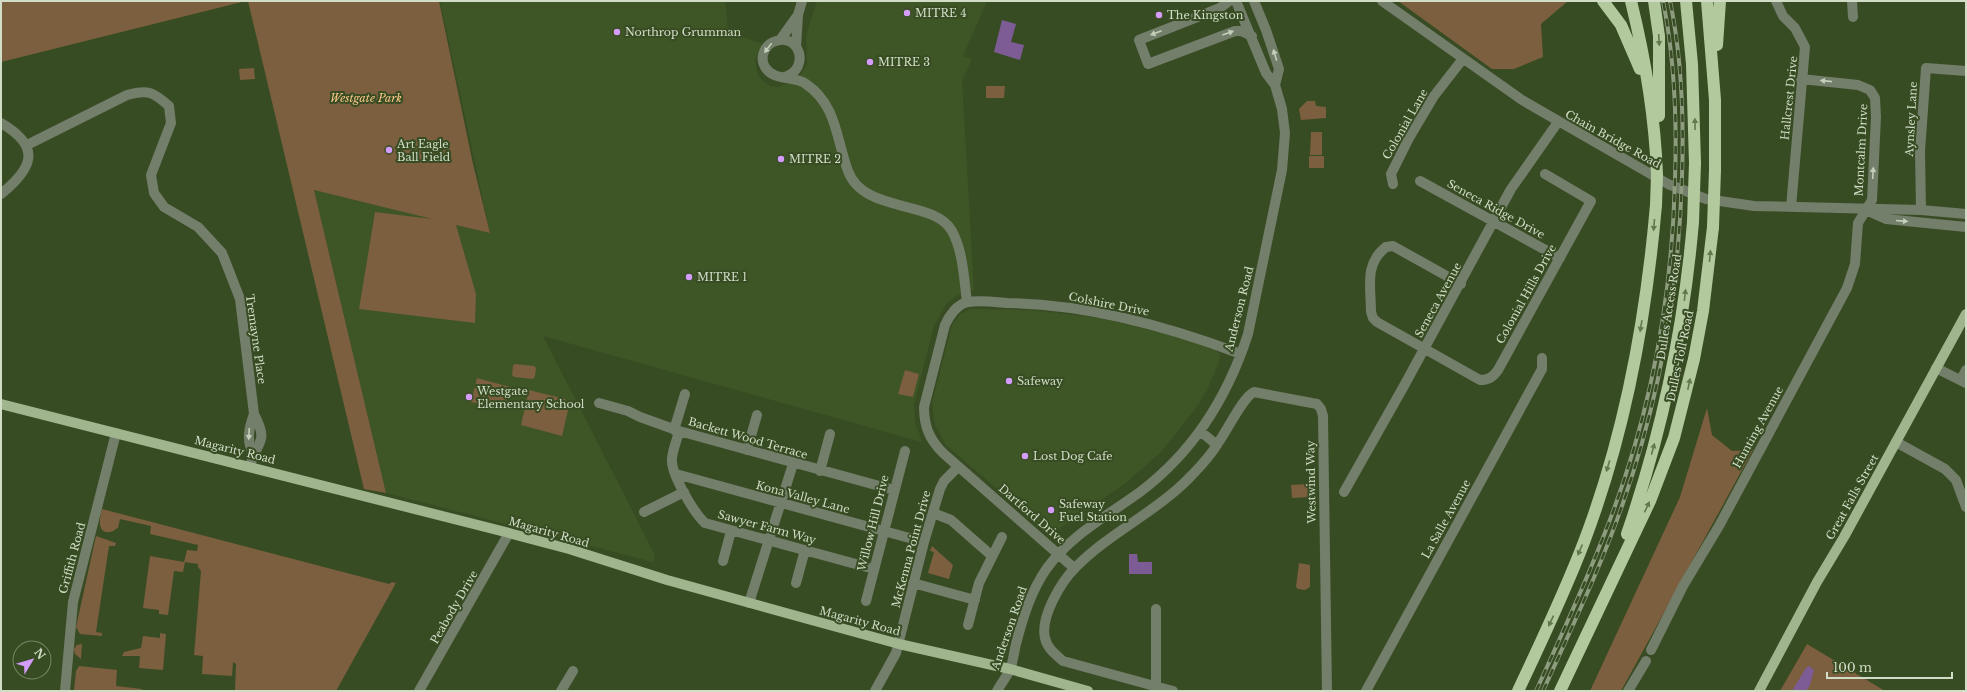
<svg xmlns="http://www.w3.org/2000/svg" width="1967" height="692" font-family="'Libre Baskerville',serif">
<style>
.built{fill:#3e5525}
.green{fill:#7b5f3e}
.water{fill:#7d5b95}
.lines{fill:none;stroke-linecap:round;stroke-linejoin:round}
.minor{stroke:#737e6b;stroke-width:10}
.major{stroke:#a0b48e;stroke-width:10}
.highway{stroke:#b1c99c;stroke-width:12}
.rail-casing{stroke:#8d9c7e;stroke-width:4}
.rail{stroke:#384c24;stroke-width:2.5;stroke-dasharray:8;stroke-linecap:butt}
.highway-bridge{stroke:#b1c99c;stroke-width:12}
.oneway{fill:#c3cfb8}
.oneway2{fill:#62784e}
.poi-dot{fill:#d49cfb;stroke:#384c24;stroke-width:1.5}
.labels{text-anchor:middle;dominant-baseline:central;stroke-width:4;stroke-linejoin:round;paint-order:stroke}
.poi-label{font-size:11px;fill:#d1ddc6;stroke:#384c24;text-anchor:start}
.park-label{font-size:11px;font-style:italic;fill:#fec887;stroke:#384c24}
.street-label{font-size:11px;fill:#d1ddc6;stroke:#384c24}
</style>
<rect width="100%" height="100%" fill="#384c24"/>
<path class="built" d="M 440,1 L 725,1 L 728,31 L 762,44 L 755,60 L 758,76 L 769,86 L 778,87 L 793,81 L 801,74 L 807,64 L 806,36 L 817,1 L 987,1 L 963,56 L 972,59 L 962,80 L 974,290 L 958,295 L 946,304 L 934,326 L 914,404 L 915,423 L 922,442 L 543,336 L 655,555 L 653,562 L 386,493 L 314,190 L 490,233 Z
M 970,309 L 1031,310 L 1099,318 L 1167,334 L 1213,348 L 1220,354 L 1220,359 L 1208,388 L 1199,404 L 1162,451 L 1126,483 L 1056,531 L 1044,529 L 946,445 L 935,425 L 932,403 L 952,325 L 959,315 Z"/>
<path class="green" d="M 1,1 L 246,1 L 1,62 Z
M 248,1 L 439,1 L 473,164 L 490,233 L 456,225 L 476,294 L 475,323 L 359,309 L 375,212 L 432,219 L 314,190 L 386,493 L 364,489 Z
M 1398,1 L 1568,1 L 1541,24 L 1543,57 L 1514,69 L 1492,69 Z
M 254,68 L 255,79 L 240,80 L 239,69 Z
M 986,86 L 1005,86 L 1004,98 L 986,98 Z
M 1307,101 L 1315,101 L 1316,106 L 1326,107 L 1326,118 L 1301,120 L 1299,109 Z
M 1311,132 L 1322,132 L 1322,155 L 1310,155 Z
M 1309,156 L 1324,156 L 1324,168 L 1309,168 Z
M 515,364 L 534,366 L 536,368 L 535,376 L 533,379 L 514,377 L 512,375 L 513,366 Z
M 905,370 L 919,374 L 913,397 L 898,394 Z
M 477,378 L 510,387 L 504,410 L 471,402 Z
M 529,390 L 565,399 L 569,406 L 562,436 L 521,425 Z
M 1707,408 L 1712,435 L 1732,451 L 1753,450 L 1621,691 L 1590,691 L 1680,497 Z
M 1309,484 L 1310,497 L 1292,498 L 1291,485 Z
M 102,509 L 389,584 L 392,582 L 396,583 L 336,691 L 235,691 L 236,664 L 233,662 L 232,676 L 202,674 L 203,656 L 194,655 L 201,571 L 198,567 L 198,564 L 185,562 L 183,572 L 174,571 L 168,615 L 159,614 L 159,610 L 143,608 L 150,556 L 184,562 L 187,550 L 197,551 L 198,545 L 150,534 L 151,526 L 120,519 L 118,528 C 115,529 113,532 110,532 C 96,534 100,516 102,509 Z
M 96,536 L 116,543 L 115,546 L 109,546 L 96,632 L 102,633 L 102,636 L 80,634 L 76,627 Z
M 932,546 L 953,565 L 949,579 L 928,573 L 934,552 L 930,551 Z
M 1299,563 L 1310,565 L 1310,587 L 1305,590 L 1298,589 L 1296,587 Z
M 160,633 L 166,634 L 163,670 L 139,668 L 140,656 L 122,656 L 124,652 L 141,648 L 143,636 L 160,638 Z
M 82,644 L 81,659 L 75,654 L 74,649 L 77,645 Z
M 1807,644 L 1885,691 L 1780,691 Z
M 79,666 L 117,670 L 116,686 L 142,689 L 142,691 L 74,691 L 76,671 Z"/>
<path class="water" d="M 1002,20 L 1016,24 L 1011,42 L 1024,45 L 1020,60 L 994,52 Z
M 1129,554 L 1137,554 L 1138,562 L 1152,562 L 1152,574 L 1129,574 Z
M 1809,666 L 1814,670 L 1810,685 L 1806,691 L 1792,691 L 1806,668 Z"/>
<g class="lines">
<path class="minor" d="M 1229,1 L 1220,8 L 1139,40 L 1148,64 L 1235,31 L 1241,31 L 1252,36
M 1254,1 L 1266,30 L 1279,69 L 1275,85
M 1382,1 L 1522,100 L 1668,184 L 1706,199 L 1754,206 L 1921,210 L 1966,214
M 1776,1 L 1783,16 L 1795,28 L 1805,47 L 1791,207
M 1852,1 L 1853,17
M 780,40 L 798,15
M 796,47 L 798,15 L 802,1
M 785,77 C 811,68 799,33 776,41 C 765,44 759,57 765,67 C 774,82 794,75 806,84 C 837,105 836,139 848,171 C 864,214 934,199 952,231 C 963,251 964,279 967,302
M 1,123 C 42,147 33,168 1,194
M 27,145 L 127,95 C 148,89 153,92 169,106 L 171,123 L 151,175 L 154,193 L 164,207 L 198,227 L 222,253 L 240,299 L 254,414 C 270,444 256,441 250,466
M 1420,181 L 1560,258
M 1393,184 L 1391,174 L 1409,138 L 1434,96 L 1462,60
M 1921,210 L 1920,151 L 1926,68 L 1966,71
M 1868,211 L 1886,219 L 1966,227
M 1461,284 L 1393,246 L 1386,247 C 1364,264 1371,287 1371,312 L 1373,318 L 1377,322 L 1480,380 C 1489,380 1493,377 1498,370 L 1591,201 L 1545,174
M 1936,368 L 1966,383
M 1961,380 L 1966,370
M 599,403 L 628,411 L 640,417 L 679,431 L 894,490
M 674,430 L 685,394
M 679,431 C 677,441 671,453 672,462 C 673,477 694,513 705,523 L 874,569
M 1200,431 L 1217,445
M 1896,442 L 1945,469 L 1956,480 L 1966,507
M 747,450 L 757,415
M 253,453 C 246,440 249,428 254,414
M 820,471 L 830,434
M 676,474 L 924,542
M 1344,492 L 1405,384 L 1511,189 L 1558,122
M 644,512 L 684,492
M 933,513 L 951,520 L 992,556
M 723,561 L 731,531
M 1074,568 L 943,453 C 929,439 924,426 924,407 L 945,325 C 949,316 957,304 968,302 C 980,300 995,302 1007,303 C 1088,304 1167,326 1241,354
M 796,583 L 805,550
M 913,583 L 975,600
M 866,601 L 905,451
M 749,603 L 793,464
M 1156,609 L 1156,686
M 968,625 L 979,583 L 1002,537
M 1651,650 L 1683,586 L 1719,526 L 1847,288 L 1855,264 L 1858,223 L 1872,200 L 1876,117 L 1875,98 L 1870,90 L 1858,85 L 1801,79
M 65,691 L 73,602 L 116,433
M 419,691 L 509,533
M 561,691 L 573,671
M 875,691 L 896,653 L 924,542 L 940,489 L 944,481 L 958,467
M 997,691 C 1001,684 1006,677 1010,670 C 1013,662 1014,652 1016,644 C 1023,617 1031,591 1047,568 C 1072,534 1107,516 1140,492 C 1193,452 1228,396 1248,334 L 1282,170 L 1285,133 L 1282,109 L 1275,85 L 1266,73 L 1236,1
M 1173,691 L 1063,661 C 1055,654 1047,648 1045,638 C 1040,617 1061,582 1075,568 C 1110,532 1157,512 1191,476 C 1201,466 1211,455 1218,443 C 1227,431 1243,397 1254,392 L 1317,404 L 1321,409 L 1323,416 L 1327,691
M 1366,691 L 1542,369 L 1542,358
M 1628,691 L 1646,661"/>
<path class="major" d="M 1,404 L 509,533 L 569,549 L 667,580 L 815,621 L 899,644 L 1010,669 L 1088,691
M 1759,691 L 1817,582 L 1844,537 L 1966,314"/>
<path class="highway" d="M 1603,1 L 1621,25 L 1640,69
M 1631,1 C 1645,58 1655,116 1657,175
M 1654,1 L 1659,36 L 1659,116
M 1686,1 L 1692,64 L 1695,163
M 1707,1 L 1715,100 L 1715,170
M 1717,45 L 1720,1
M 1627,534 C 1662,432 1684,328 1693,222
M 1518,691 C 1541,642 1565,592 1584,542 C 1625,434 1646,320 1656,205
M 1560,691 L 1650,501 L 1674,438 L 1694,359 L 1703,311 L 1713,227"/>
<defs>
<path id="rail" d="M 1536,691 C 1560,638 1585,585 1606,530 C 1650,418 1672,300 1675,180 C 1677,120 1675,60 1663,1
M 1543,691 C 1571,629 1601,567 1623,503 C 1660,397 1679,288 1682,176 C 1684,117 1682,58 1670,1"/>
</defs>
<use href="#rail" class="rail-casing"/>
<use href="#rail" class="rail"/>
<path class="highway-bridge" d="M 1656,205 L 1657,175
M 1693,222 L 1695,163
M 1713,227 L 1715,170"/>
</g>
<defs><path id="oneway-solid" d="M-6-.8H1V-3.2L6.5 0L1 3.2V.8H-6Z"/></defs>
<g class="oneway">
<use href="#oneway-solid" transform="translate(1156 33) rotate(159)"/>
<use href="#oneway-solid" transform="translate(1228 33) rotate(-20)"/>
<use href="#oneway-solid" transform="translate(768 48) rotate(127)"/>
<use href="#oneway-solid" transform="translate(1275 55) rotate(-107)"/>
<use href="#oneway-solid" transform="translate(1826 81) rotate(-174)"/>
<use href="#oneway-solid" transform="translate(1873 173) rotate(-87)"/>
<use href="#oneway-solid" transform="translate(1902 221) rotate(5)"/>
<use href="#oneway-solid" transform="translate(249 434) rotate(93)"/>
</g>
<g class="oneway2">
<use href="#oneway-solid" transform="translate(1659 40) rotate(87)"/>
<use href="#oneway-solid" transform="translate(1695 124) rotate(-91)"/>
<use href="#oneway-solid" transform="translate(1654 225) rotate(95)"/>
<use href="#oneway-solid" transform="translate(1710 256) rotate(-84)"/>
<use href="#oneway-solid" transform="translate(1685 295) rotate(-83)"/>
<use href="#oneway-solid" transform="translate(1641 326) rotate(99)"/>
<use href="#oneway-solid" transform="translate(1689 384) rotate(-78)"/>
<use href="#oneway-solid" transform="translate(1653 449) rotate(-75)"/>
<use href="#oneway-solid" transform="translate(1608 466) rotate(107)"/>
<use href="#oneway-solid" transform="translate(1647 507) rotate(-65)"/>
<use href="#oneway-solid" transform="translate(1580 550) rotate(113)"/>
<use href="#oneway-solid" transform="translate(1551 621) rotate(115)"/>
</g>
<g class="poi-dot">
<circle cx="907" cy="13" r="4"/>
<circle cx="1159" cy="15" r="4"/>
<circle cx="617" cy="32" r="4"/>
<circle cx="870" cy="62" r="4"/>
<circle cx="389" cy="150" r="4"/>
<circle cx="781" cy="159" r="4"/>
<circle cx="689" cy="277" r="4"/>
<circle cx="1009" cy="381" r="4"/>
<circle cx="469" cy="397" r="4"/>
<circle cx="1025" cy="456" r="4"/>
<circle cx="1051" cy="510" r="4"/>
</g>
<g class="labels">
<g class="poi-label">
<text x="915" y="13">MITRE 4</text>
<text x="1167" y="15">The Kingston</text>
<text x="625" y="32">Northrop Grumman</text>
<text x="878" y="62">MITRE 3</text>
<text x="397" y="144">Art Eagle<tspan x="397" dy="13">Ball Field</tspan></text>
<text x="789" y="159">MITRE 2</text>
<text x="697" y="277">MITRE 1</text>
<text x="1017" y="381">Safeway</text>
<text x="477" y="391">Westgate<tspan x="477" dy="13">Elementary School</tspan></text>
<text x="1033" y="456">Lost Dog Cafe</text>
<text x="1059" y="504">Safeway<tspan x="1059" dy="13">Fuel Station</tspan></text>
</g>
<g class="park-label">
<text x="366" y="98">Westgate Park</text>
</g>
<g class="street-label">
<text transform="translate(1789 98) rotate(-84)">Hallcrest Drive</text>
<text transform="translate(1911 119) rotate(-87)">Aynsley Lane</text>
<text transform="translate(1405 124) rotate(-60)">Colonial Lane</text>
<text transform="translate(1613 139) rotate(29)">Chain Bridge Road</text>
<text transform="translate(1861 150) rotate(-87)">Montcalm Drive</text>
<text transform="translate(1496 209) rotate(29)">Seneca Ridge Drive</text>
<text transform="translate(1526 294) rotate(-61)">Colonial Hills Drive</text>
<text transform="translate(1438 300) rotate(-61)">Seneca Avenue</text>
<text transform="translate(1109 304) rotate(11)">Colshire Drive</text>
<text transform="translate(1669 307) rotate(-81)">Dulles Access Road</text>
<text transform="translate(1239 309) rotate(-76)">Anderson Road</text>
<text transform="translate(256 339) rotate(82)">Tremayne Place</text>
<text transform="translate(1680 356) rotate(-78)">Dulles Toll Road</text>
<text transform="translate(1758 427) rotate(-61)">Hunting Avenue</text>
<text transform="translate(748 438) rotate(16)">Backett Wood Terrace</text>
<text transform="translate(235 450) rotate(14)">Magarity Road</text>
<text transform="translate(1311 482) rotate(-91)">Westwind Way</text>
<text transform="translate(803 497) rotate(15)">Kona Valley Lane</text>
<text transform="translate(1852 497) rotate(-61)">Great Falls Street</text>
<text transform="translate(1032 514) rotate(41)">Dartford Drive</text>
<text transform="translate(1446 519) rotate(-61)">La Salle Avenue</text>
<text transform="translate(873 523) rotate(-76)">Willow Hill Drive</text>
<text transform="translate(767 527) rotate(15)">Sawyer Farm Way</text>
<text transform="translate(549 532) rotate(16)">Magarity Road</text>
<text transform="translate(911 549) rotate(-75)">McKenna Point Drive</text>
<text transform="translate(72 558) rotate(-75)">Griffith Road</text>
<text transform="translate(454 607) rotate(-60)">Peabody Drive</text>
<text transform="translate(860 621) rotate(15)">Magarity Road</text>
<text transform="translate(1009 628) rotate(-71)">Anderson Road</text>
</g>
</g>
<rect width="1967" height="692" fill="none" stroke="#d1ddc6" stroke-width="4"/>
<g transform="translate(32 660) rotate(52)"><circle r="19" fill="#384c24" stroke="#758665"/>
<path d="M0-3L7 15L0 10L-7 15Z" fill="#d49cfb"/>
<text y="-6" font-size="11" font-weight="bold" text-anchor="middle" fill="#d1ddc6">N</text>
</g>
<path d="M1827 672v6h125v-6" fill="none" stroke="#d1ddc6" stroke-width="2"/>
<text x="1833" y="672" font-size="12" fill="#d1ddc6" stroke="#384c24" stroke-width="3" paint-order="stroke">100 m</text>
</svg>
